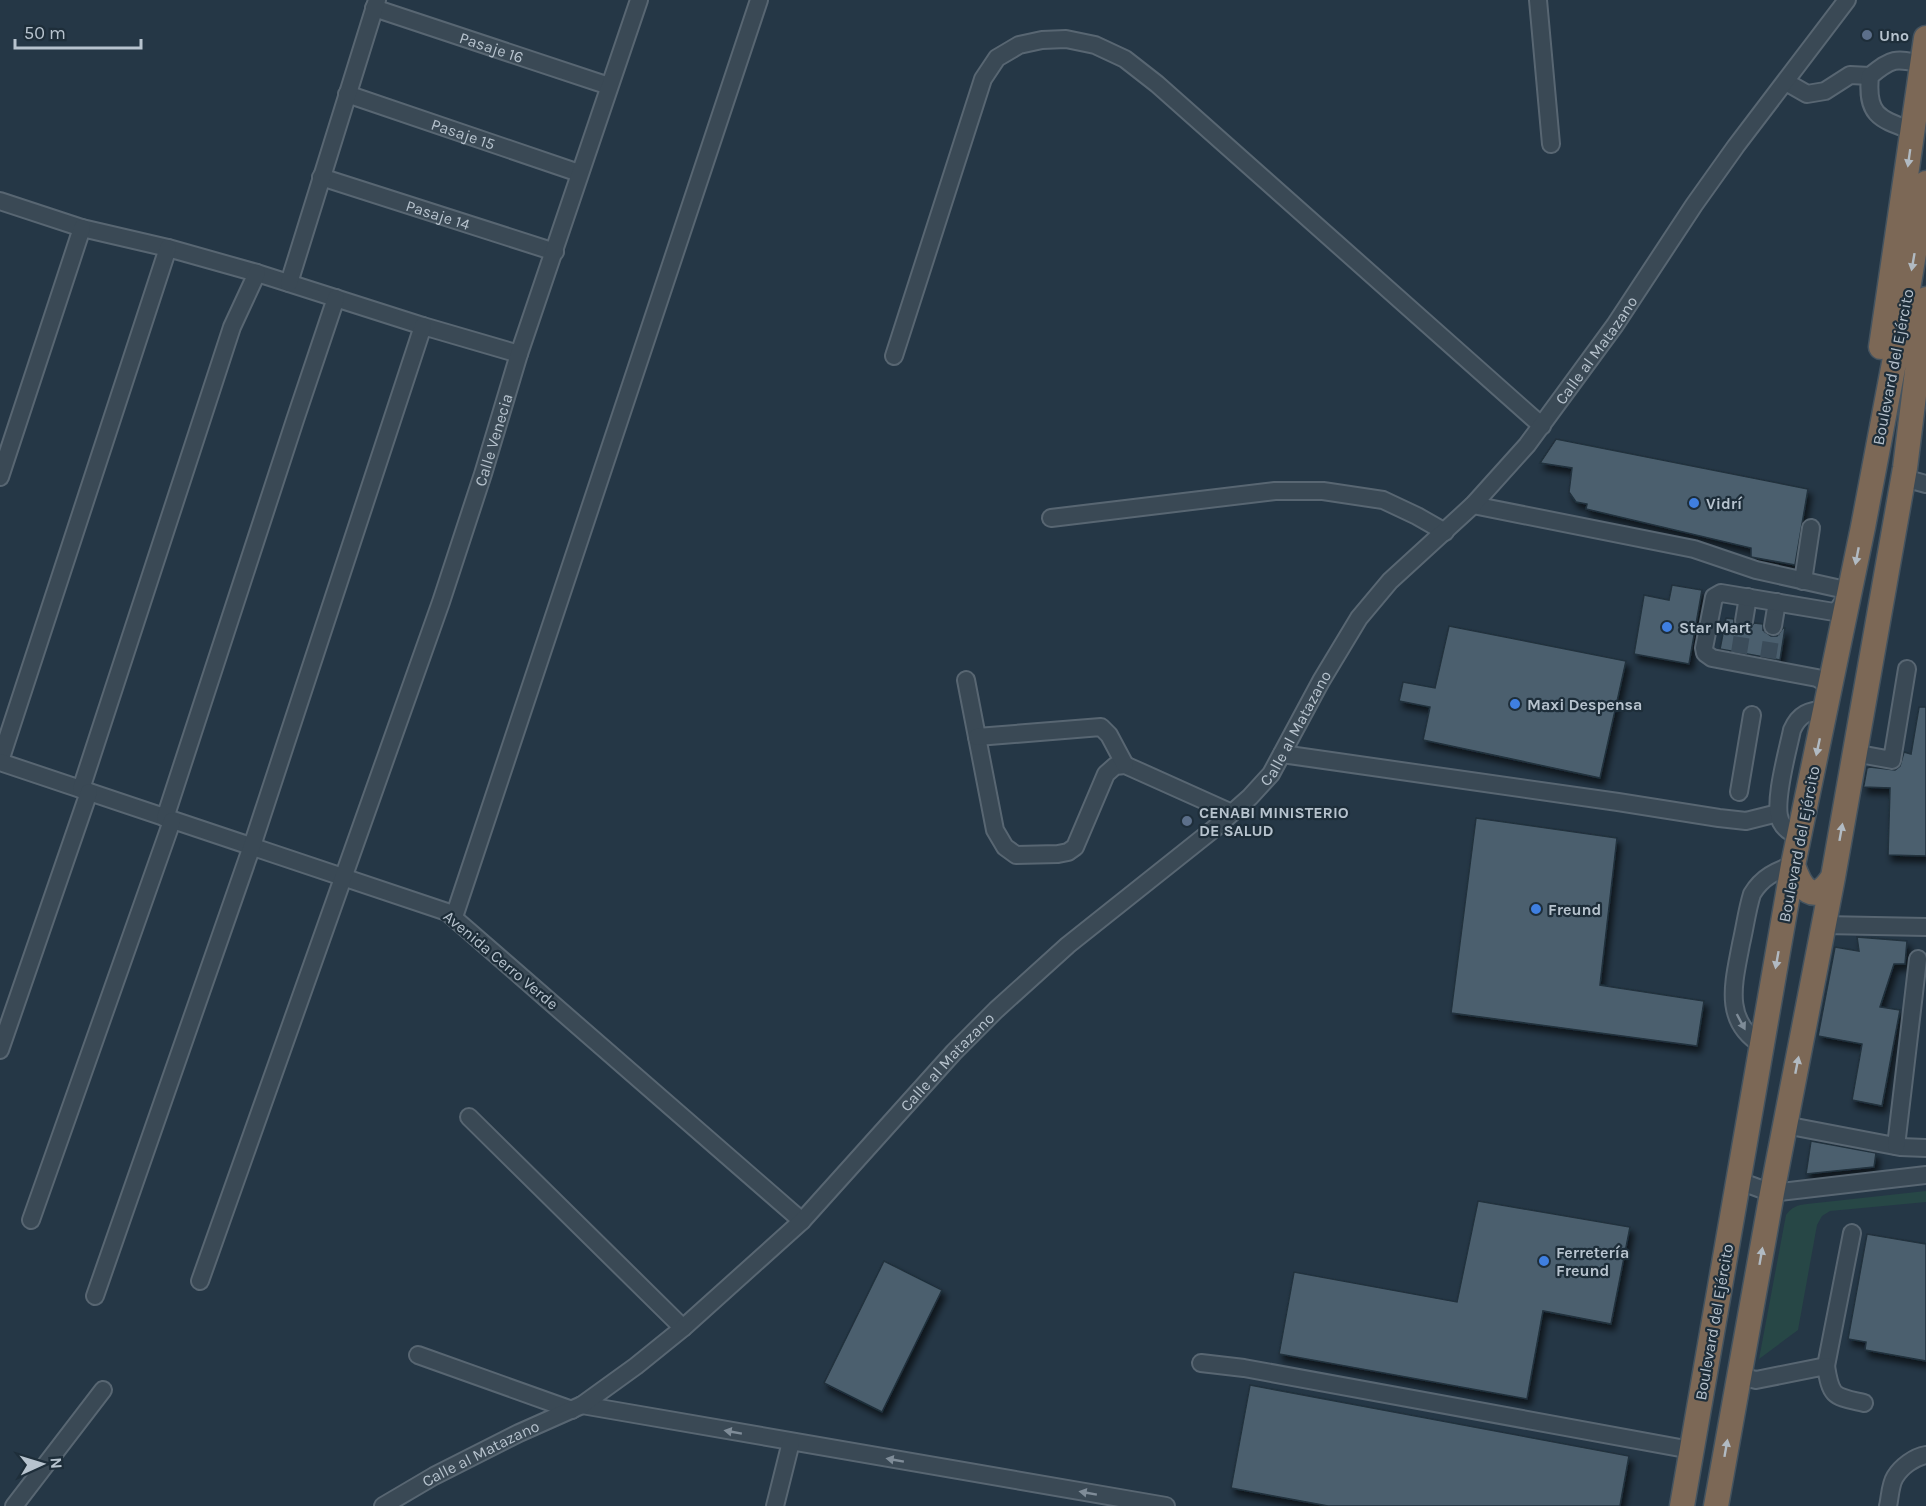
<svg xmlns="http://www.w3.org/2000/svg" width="1926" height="1506" font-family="Karla,sans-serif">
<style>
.green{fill:#274746}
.building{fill:#4b5f6e;stroke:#20303c;stroke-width:1.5;filter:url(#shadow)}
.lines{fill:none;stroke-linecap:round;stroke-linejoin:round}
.minor-tunnel{stroke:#3b4c5a;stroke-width:16;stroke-dasharray:16 8;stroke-linecap:butt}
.minor-casing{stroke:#586672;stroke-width:20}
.highway-casing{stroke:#44535f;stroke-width:27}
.minor{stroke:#3a4955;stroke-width:16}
.highway{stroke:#7c6856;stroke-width:24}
.oneway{fill:#b1bac2}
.oneway2{fill:#7f8c98}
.service-dot{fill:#5c6f8a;stroke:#1e2e3a;stroke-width:2}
.shop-dot{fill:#3f7fe0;stroke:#1e2e3a;stroke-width:2}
.labels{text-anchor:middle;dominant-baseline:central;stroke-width:4.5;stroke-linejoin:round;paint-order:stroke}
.poi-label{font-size:16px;font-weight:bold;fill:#b7c3ce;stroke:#1e2e3a;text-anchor:start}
.street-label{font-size:16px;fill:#b7c3ce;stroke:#1e2e3a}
</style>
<defs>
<filter id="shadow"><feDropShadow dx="3.5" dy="6" stdDeviation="3" flood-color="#0009"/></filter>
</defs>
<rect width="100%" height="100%" fill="#253746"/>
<path class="green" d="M 1926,1191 L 1926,1202 L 1830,1211 L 1822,1216 L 1817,1225 L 1798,1330 L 1759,1359 L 1786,1215 C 1792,1207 1797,1205 1807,1204 Z"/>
<path class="building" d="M 1556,439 L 1808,489 L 1795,565 L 1751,557 L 1751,548 L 1586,509 L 1587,504 L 1576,502 L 1569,492 L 1572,468 L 1540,463 Z
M 1672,585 L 1702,590 L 1689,664 L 1634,654 L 1644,595 L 1669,600 Z
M 1726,618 L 1734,619 L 1734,625 L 1742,631 L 1748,631 L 1754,623 L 1763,624 L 1763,630 L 1771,636 L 1777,636 L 1783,628 L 1785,628 L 1780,660 L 1720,649 Z
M 1449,626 L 1626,661 L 1600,778 L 1423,740 L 1430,707 L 1399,701 L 1403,682 L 1435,688 Z
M 1919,707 L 1926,707 L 1926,856 L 1888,855 L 1890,788 L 1863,787 L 1864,785 L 1867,768 L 1870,767 L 1895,770 L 1900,766 L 1904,752 L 1911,754 Z
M 1476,818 L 1617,838 L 1600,985 L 1704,1001 L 1697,1046 L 1451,1013 Z
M 1857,937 L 1907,941 L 1905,964 L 1894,964 L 1880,1007 L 1900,1010 L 1882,1106 L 1852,1100 L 1862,1044 L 1818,1036 L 1835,947 L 1859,951 Z
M 1811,1141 L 1876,1153 L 1874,1167 L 1806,1174 Z
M 1478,1201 L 1630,1227 L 1611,1324 L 1543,1311 L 1527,1399 L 1279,1354 L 1294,1272 L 1457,1302 Z
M 1867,1234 L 1926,1244 L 1926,1361 L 1865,1350 L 1866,1342 L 1848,1339 Z
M 884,1261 L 942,1290 L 882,1412 L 824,1383 Z
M 1250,1385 L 1629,1456 L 1620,1506 L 1328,1506 L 1231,1488 Z"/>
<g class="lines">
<path class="minor-tunnel" d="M 1739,653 L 1744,621
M 1768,658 L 1773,626"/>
<defs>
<g id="minor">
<path d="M 1538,0 L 1551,144"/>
<path id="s1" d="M 374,8 L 609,86"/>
<path d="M 1786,82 L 1807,94 L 1825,91 L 1850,75 L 1870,76"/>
<path id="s2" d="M 347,94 L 579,173"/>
<path d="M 1913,131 C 1880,119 1866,116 1870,76 C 1892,58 1895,58 1922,64"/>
<path id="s3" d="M 321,177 L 555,252"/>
<path d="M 0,201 L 82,228 L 168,248 L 257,273 L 423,326 L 519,354"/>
<path d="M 289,283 L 377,0"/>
<path d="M 894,356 L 983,79 L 997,58 L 1019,45 L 1042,40 L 1066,39 L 1095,45 L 1125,59 L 1157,84 L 1542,426"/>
<path d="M 0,477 L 82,228"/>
<path d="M 1904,478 L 1926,484"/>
<path d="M 1473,505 L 1694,549 L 1756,570 L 1850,591"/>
<path d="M 1051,518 L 1275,491 L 1323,491 L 1383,500 L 1417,516 L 1445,532"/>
<path d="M 1803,581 L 1811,528"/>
<path d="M 1744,621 L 1748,597"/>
<path d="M 1773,626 L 1777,602"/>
<path d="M 966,680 L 995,830 L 1005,847 L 1016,855 L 1058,854 L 1068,852 L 1075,847 L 1106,774 L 1115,766 L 1125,765 L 1232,813"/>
<path d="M 1829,691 L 1824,682 L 1817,678 L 1712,658 L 1705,653 L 1704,648 L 1714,597 L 1721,593 L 1834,612 L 1839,608 L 1847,597"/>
<path d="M 977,737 L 1101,727 L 1109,735 L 1125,765"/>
<path d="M 1854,753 L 1892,760 L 1907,669"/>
<path d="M 1282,754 L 1618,802 L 1719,818 L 1746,821 L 1778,813"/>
<path d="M 0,761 L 168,248"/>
<path d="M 0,762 L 447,912 L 802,1221"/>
<path d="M 81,789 L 232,327 L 257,273"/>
<path d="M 1739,792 L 1752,715"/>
<path d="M 165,818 L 295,420 L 336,298"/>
<path d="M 1799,837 C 1792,833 1785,830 1781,822 C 1772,805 1788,750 1792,730 C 1799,714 1809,710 1825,710"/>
<path d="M 454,917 L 759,0"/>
<path d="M 1824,925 L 1926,927"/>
<path d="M 1762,1045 C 1722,1021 1734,982 1741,944 C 1745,927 1747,910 1752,894 C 1762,877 1776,871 1793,865"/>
<path d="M 0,1050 L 89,792"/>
<path d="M 469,1117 L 683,1328"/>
<path d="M 1785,1125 L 1900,1147 L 1926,1148"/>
<path d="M 1896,1146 L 1918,959"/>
<path d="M 1739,1181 L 1772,1193 L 1926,1175"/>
<path d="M 31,1220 L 172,821"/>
<path id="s4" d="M 200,1281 L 441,602 L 483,474 L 519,354 L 639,0"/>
<path d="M 95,1296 L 252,846 L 423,326"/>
<path d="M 418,1355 L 572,1410"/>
<path d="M 1201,1363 L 1244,1368 L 1691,1450"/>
<path d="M 1826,1366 L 1852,1233"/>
<path d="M 1739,1376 L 1756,1380 L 1826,1366 C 1831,1398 1834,1396 1864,1403"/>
<path d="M 582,1405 L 1166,1506"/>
<path d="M 14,1506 L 103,1390"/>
<path id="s5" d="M 383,1506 L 434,1476 L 519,1433 L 582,1405 L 636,1366 L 683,1328 L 802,1221 L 954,1052 L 996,1010 L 1068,945 L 1215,828 L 1250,797 L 1271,774 L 1321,681 L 1359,618 L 1390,581 L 1473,505 L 1527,445 L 1615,325 L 1694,205 L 1736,146 L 1847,0"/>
<path d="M 775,1506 L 791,1442"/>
<path d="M 1888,1506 C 1890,1498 1890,1485 1895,1477 C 1901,1467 1914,1457 1926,1455"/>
</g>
<path id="highway" d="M 1881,347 L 1926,38
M 1793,865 C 1801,889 1814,907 1833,877
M 1682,1506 L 1793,865 L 1863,527 L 1908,289 L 1926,183
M 1716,1506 L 1772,1193 L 1833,877 L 1905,468 L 1926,299"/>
</defs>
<use href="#minor" class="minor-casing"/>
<use href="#highway" class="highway-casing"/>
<use href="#minor" class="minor"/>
<use href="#highway" class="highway"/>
</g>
<defs><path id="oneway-solid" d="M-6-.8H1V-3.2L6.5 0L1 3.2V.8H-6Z" transform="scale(1.5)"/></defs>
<g class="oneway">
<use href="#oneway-solid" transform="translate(1909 158) rotate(98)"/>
<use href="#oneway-solid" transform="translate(1913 262) rotate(100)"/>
<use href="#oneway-solid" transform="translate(1857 556) rotate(101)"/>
<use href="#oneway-solid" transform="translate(1818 747) rotate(102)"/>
<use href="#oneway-solid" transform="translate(1841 832) rotate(-80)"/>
<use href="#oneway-solid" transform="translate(1777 960) rotate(100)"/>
<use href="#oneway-solid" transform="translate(1797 1065) rotate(-79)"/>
<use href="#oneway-solid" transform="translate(1761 1256) rotate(-80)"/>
<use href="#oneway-solid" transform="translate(1726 1448) rotate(-80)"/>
</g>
<g class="oneway2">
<use href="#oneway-solid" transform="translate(1741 1022) rotate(62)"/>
<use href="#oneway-solid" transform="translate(733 1432) rotate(-170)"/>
<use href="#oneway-solid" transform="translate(895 1460) rotate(-170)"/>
<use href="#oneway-solid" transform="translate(1088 1493) rotate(-170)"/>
</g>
<g class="service-dot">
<circle cx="1867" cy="35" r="6"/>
<circle cx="1187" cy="821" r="6"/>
</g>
<g class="shop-dot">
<circle cx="1694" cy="503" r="6"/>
<circle cx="1667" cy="627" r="6"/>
<circle cx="1515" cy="704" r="6"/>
<circle cx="1536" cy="909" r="6"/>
<circle cx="1544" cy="1261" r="6"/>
</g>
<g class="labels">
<g class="poi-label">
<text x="1879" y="35">Uno</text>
<text x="1706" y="503">Vidrí</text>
<text x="1679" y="627">Star Mart</text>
<text x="1527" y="704">Maxi Despensa</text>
<text x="1199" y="812">CENABI MINISTERIO<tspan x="1199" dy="18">DE SALUD</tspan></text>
<text x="1548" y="909">Freund</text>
<text x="1556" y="1252">Ferretería<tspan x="1556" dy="18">Freund</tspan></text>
</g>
<g class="street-label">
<text stroke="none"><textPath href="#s1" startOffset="124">Pasaje 16</textPath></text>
<text stroke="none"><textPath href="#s2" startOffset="123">Pasaje 15</textPath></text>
<text stroke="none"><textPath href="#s3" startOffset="123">Pasaje 14</textPath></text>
<text stroke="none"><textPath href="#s5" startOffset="1698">Calle al Matazano</textPath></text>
<text transform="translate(1893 367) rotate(-79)">Boulevard del Ejército</text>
<text stroke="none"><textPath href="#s4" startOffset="891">Calle Venecia</textPath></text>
<text stroke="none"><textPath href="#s5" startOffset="1212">Calle al Matazano</textPath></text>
<text transform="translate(1799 844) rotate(-79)">Boulevard del Ejército</text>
<text transform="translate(501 960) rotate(40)">Avenida Cerro Verde</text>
<text stroke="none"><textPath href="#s5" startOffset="726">Calle al Matazano</textPath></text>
<text transform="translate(1714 1322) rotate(-80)">Boulevard del Ejército</text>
<text stroke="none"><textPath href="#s5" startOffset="111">Calle al Matazano</textPath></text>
</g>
</g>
<g transform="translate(42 1464) rotate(86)" stroke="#1e2e3a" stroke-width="4.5" paint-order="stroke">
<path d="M0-4.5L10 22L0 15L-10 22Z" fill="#b7c3ce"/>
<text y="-9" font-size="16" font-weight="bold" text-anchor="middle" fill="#b7c3ce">N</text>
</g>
<path d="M15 39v9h126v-9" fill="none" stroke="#b7c3ce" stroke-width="3"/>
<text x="24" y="39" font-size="18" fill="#b7c3ce" stroke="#1e2e3a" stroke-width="4.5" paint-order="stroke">50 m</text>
</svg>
